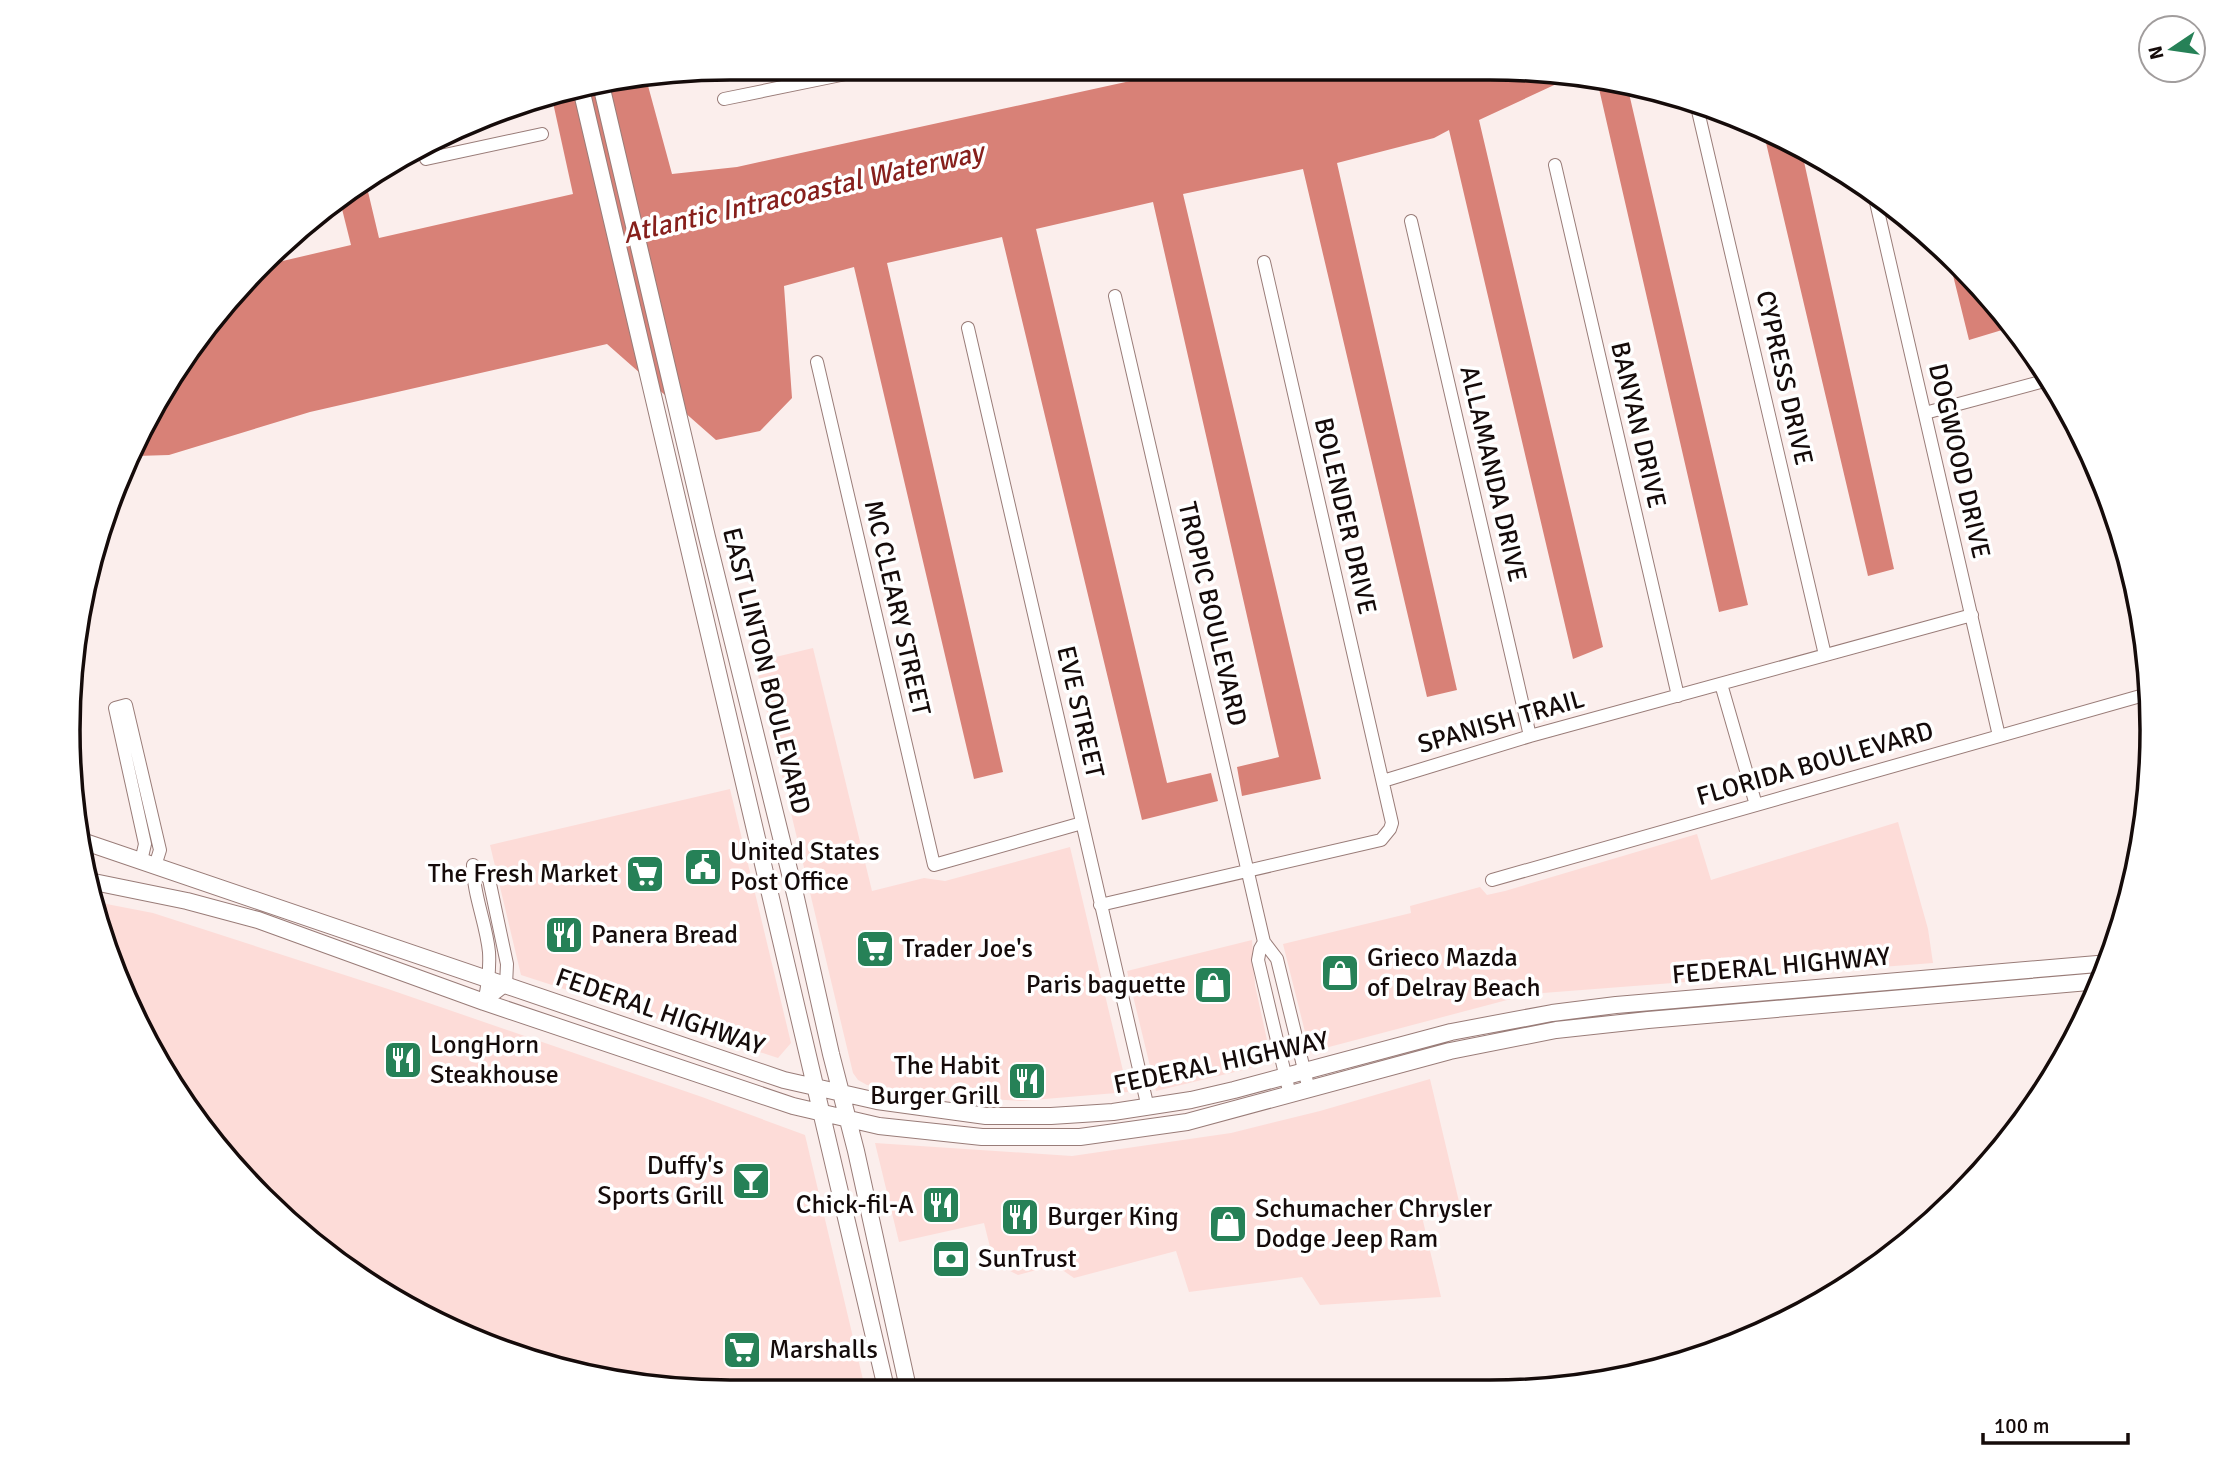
<svg xmlns="http://www.w3.org/2000/svg" width="2221" height="1461" font-family="Signika,sans-serif">
<style>
.built{fill:#fddcd8}
.water{fill:#d88177}
.lines{fill:none;stroke-linecap:round;stroke-linejoin:round}
.minor-casing{stroke:#997c78;stroke-width:14}
.major-casing{stroke:#997c78;stroke-width:18}
.minor{stroke:#fff;stroke-width:12}
.major{stroke:#fff;stroke-width:16}
.labels{text-anchor:middle;dominant-baseline:central;stroke-width:7;stroke-linejoin:round;paint-order:stroke}
.street-label{font-size:26px;fill:#150b0a;stroke:#fff}
.poi-label{font-size:26px;fill:#150b0a;stroke:#fff;text-anchor:start}
.water-label{font-size:28px;font-style:italic;fill:#87201c;stroke:#fff}
.rim{fill:none;stroke:#150b0a;stroke-width:3.5}
</style>
<rect width="100%" height="100%" fill="#fbeeec"/>
<path class="built" d="M 813,648 L 872,891 L 924,878 L 945,881 L 1070,847 L 1128,1092 L 1021,1101 L 972,1098 L 867,1085 L 858,1080 L 853,1073 L 755,662 Z
M 730,789 L 791,1043 L 778,1058 L 521,975 L 490,845 Z
M 1898,822 L 1928,929 L 1933,963 L 1530,994 L 1310,1052 L 1283,944 L 1411,913 L 1410,906 L 1480,887 L 1487,895 L 1505,891 L 1697,834 L 1711,880 Z
M 91,901 L 153,913 L 388,989 L 702,1097 L 805,1135 L 865,1388 L 644,1387 L 477,1342 L 294,1229 L 180,1098 Z
M 1252,940 L 1255,985 L 1272,1063 L 1156,1091 L 1127,971 Z
M 1430,1079 L 1461,1210 L 1423,1221 L 1441,1297 L 1320,1305 L 1302,1277 L 1189,1292 L 1176,1251 L 1074,1278 L 1055,1265 L 1018,1275 L 994,1263 L 984,1223 L 899,1242 L 875,1143 L 1072,1156 L 1231,1133 L 1320,1111 Z"/>
<path class="water" d="M 1176,71 L 1578,74 L 1479,120 L 1603,647 L 1573,659 L 1449,130 L 1434,138 L 1337,163 L 1457,690 L 1427,697 L 1303,169 L 1183,194 L 1321,779 L 1242,796 L 1237,767 L 1279,757 L 1153,202 L 1036,229 L 1167,783 L 1211,773 L 1218,801 L 1142,820 L 1002,237 L 887,263 L 1003,772 L 974,779 L 854,267 L 784,286 L 792,398 L 760,431 L 716,440 L 607,344 L 310,412 L 169,455 L 136,456 L 205,327 L 274,263 L 351,245 L 340,201 L 362,180 L 365,179 L 379,238 L 573,194 L 552,98 L 647,82 L 672,174 L 737,167 Z
M 1597,80 L 1628,89 L 1748,605 L 1719,612 Z
M 1763,130 L 1783,136 L 1801,148 L 1894,569 L 1868,576 Z
M 1948,255 L 2010,321 L 2012,327 L 1969,340 Z"/>
<g class="lines">
<defs>
<path id="minor" d="M 724,99 L 870,69
M 1698,111 L 1825,655
M 424,150 L 426,159 L 542,134
M 1555,165 L 1678,696
M 1875,198 L 1999,736
M 1411,221 L 1530,736
M 1115,296 L 1264,942 L 1277,959 L 1309,1090
M 968,328 L 1148,1108
M 817,362 L 934,865 L 1082,823
M 1925,413 L 2048,380
M 1721,684 L 1756,805
M 1383,781 L 1530,736 L 1972,615
M 141,861 L 145,844 L 115,708 L 126,705 L 160,850 L 155,866
M 473,865 L 489,879 L 507,964 L 506,985 L 484,1002
M 473,865 C 473,895 486,922 489,952 C 490,969 488,985 484,1002
M 1492,880 L 2151,693
M 1100,905 L 1381,840 L 1390,829 L 1392,823 L 1264,262
M 1264,942 L 1260,949 L 1258,960 L 1290,1095
M 1456,1391 L 1611,1379"/>
<path id="major" d="M 602,89 L 707,537 L 796,898 L 831,1054 L 856,1151 L 908,1388
M 582,93 L 886,1388
M 85,842 L 784,1080 L 877,1101 L 986,1116 L 1051,1116 L 1113,1112 L 1191,1100 L 1234,1090 L 1451,1032 L 1552,1013 L 1616,1005 L 2109,963
M 89,881 L 187,901 L 258,920 L 484,1002 L 793,1106 L 879,1126 L 982,1137 L 1080,1137 L 1187,1122 L 1450,1051 L 1556,1030 L 1648,1020 L 2100,981"/>
</defs>
<use href="#minor" class="minor-casing"/>
<use href="#major" class="major-casing"/>
<use href="#minor" class="minor"/>
<use href="#major" class="major"/>
</g>
<defs>
<symbol id="civic-square" viewBox="-11 -11 22 22"><rect x="-9" y="-9" width="18" height="18" rx="4" fill="#268157" stroke="#fff"/><path d="M-.6-6.5H3V-4.5H.6V-3L4-1V1h2V6H-6V1h2V-1L-.6-3ZM-1.2 2.5V6h2.4V2.5Z" fill="#fff"/></symbol>
<symbol id="supermarket-square" viewBox="-11 -11 22 22"><rect x="-9" y="-9" width="18" height="18" rx="4" fill="#268157" stroke="#fff"/><path d="M-6-5.5h2.5l.6 2H6L4.5 2H-2.5L-4.4-4H-6ZM-1.5 3.2a1.3 1.3 0 1 0 .1 0ZM3 3.2a1.3 1.3 0 1 0 .1 0Z" fill="#fff"/></symbol>
<symbol id="restaurant-square" viewBox="-11 -11 22 22"><rect x="-9" y="-9" width="18" height="18" rx="4" fill="#268157" stroke="#fff"/><path d="M-5-6h1v4h1v-4h1v4h1v-4h1v5L-1.5 .5V6h-2V.5L-5-1ZM5-6V6H3V1.5H1.5Q1.5-4 5-6Z" fill="#fff"/></symbol>
<symbol id="shop-square" viewBox="-11 -11 22 22"><rect x="-9" y="-9" width="18" height="18" rx="4" fill="#268157" stroke="#fff"/><path d="M-5-2.5h2.3a2.7 3.5 0 0 1 5.4 0H5L5.5 6h-11ZM-1.5-2.5h3a1.5 2.3 0 0 0-3 0Z" fill="#fff"/></symbol>
<symbol id="bar-square" viewBox="-11 -11 22 22"><rect x="-9" y="-9" width="18" height="18" rx="4" fill="#268157" stroke="#fff"/><path d="M-6-5H6L.8 .8V4.5H3.5V6h-7V4.5H-.8V.8Z" fill="#fff"/></symbol>
<symbol id="bank-square" viewBox="-11 -11 22 22"><rect x="-9" y="-9" width="18" height="18" rx="4" fill="#268157" stroke="#fff"/><path d="M-6-4H6V4H-6ZM0-2.3a2.3 2.3 0 1 0 0 4.6a2.3 2.3 0 1 0 0-4.6Z" fill="#fff"/></symbol>
</defs>
<g fill-rule="evenodd">
<use href="#civic-square" x="681" y="845" width="44" height="44"/>
<use href="#supermarket-square" x="623" y="852" width="44" height="44"/>
<use href="#restaurant-square" x="542" y="913" width="44" height="44"/>
<use href="#supermarket-square" x="853" y="927" width="44" height="44"/>
<use href="#shop-square" x="1318" y="951" width="44" height="44"/>
<use href="#shop-square" x="1191" y="963" width="44" height="44"/>
<use href="#restaurant-square" x="381" y="1038" width="44" height="44"/>
<use href="#restaurant-square" x="1005" y="1059" width="44" height="44"/>
<use href="#bar-square" x="729" y="1159" width="44" height="44"/>
<use href="#restaurant-square" x="919" y="1183" width="44" height="44"/>
<use href="#restaurant-square" x="998" y="1195" width="44" height="44"/>
<use href="#shop-square" x="1206" y="1202" width="44" height="44"/>
<use href="#bank-square" x="929" y="1237" width="44" height="44"/>
<use href="#supermarket-square" x="720" y="1328" width="44" height="44"/>
</g>
<g class="labels">
<g class="street-label">
<text transform="translate(1784 378) rotate(77)">CYPRESS DRIVE</text>
<text transform="translate(1638 425) rotate(77)">BANYAN DRIVE</text>
<text transform="translate(1959 461) rotate(77)">DOGWOOD DRIVE</text>
<text transform="translate(1493 474) rotate(77)">ALLAMANDA DRIVE</text>
<text transform="translate(1345 516) rotate(77)">BOLENDER DRIVE</text>
<text transform="translate(897 608) rotate(77)">MC CLEARY STREET</text>
<text transform="translate(1212 614) rotate(77)">TROPIC BOULEVARD</text>
<text transform="translate(766 671) rotate(76)">EAST LINTON BOULEVARD</text>
<text transform="translate(1080 712) rotate(77)">EVE STREET</text>
<text transform="translate(1501 722) rotate(-16)">SPANISH TRAIL</text>
<text transform="translate(1815 764) rotate(-16)">FLORIDA BOULEVARD</text>
<text transform="translate(1781 966) rotate(-5)">FEDERAL HIGHWAY</text>
<text transform="translate(660 1012) rotate(19)">FEDERAL HIGHWAY</text>
<text transform="translate(1221 1063) rotate(-12)">FEDERAL HIGHWAY</text>
</g>
<g class="poi-label">
<text x="730" y="852">United States<tspan x="730" dy="30">Post Office</tspan></text>
<text x="618" y="874" text-anchor="end">The Fresh Market</text>
<text x="591" y="935">Panera Bread</text>
<text x="902" y="949">Trader Joe's</text>
<text x="1367" y="958">Grieco Mazda<tspan x="1367" dy="30">of Delray Beach</tspan></text>
<text x="1186" y="985" text-anchor="end">Paris baguette</text>
<text x="430" y="1045">LongHorn<tspan x="430" dy="30">Steakhouse</tspan></text>
<text x="1000" y="1066" text-anchor="end">The Habit<tspan x="1000" dy="30">Burger Grill</tspan></text>
<text x="724" y="1166" text-anchor="end">Duffy's<tspan x="724" dy="30">Sports Grill</tspan></text>
<text x="914" y="1205" text-anchor="end">Chick-fil-A</text>
<text x="1255" y="1209">Schumacher Chrysler<tspan x="1255" dy="30">Dodge Jeep Ram</tspan></text>
<text x="1047" y="1217">Burger King</text>
<text x="978" y="1259">SunTrust</text>
<text x="769" y="1350">Marshalls</text>
</g>
<g class="water-label">
<text transform="translate(803 193) rotate(-13)">Atlantic Intracoastal Waterway</text>
</g>
</g>
<path d="M0 0H2221V1461H0ZM730 80H1490A650 650 0 0 1 2140 730V730A650 650 0 0 1 1490 1380H730A650 650 0 0 1 80 730V730A650 650 0 0 1 730 80Z" fill="#fff" fill-rule="evenodd"/>
<path class="rim" d="M730 80H1490A650 650 0 0 1 2140 730V730A650 650 0 0 1 1490 1380H730A650 650 0 0 1 80 730V730A650 650 0 0 1 730 80Z"/>
<g transform="translate(2172 49) rotate(257)"><circle r="33" fill="#ffffff" stroke="#a19d9d" stroke-width="2"/>
<path d="M0-5L12 26L0 18L-12 26Z" fill="#268157"/>
<text y="-10" font-size="19" font-weight="bold" text-anchor="middle" fill="#150b0a">N</text>
</g>
<path d="M1983 1433v10h145v-10" fill="none" stroke="#150b0a" stroke-width="3.5"/>
<text x="1994" y="1433" font-size="21" fill="#150b0a" stroke="#ffffff" stroke-width="5" paint-order="stroke">100 m</text>
</svg>
